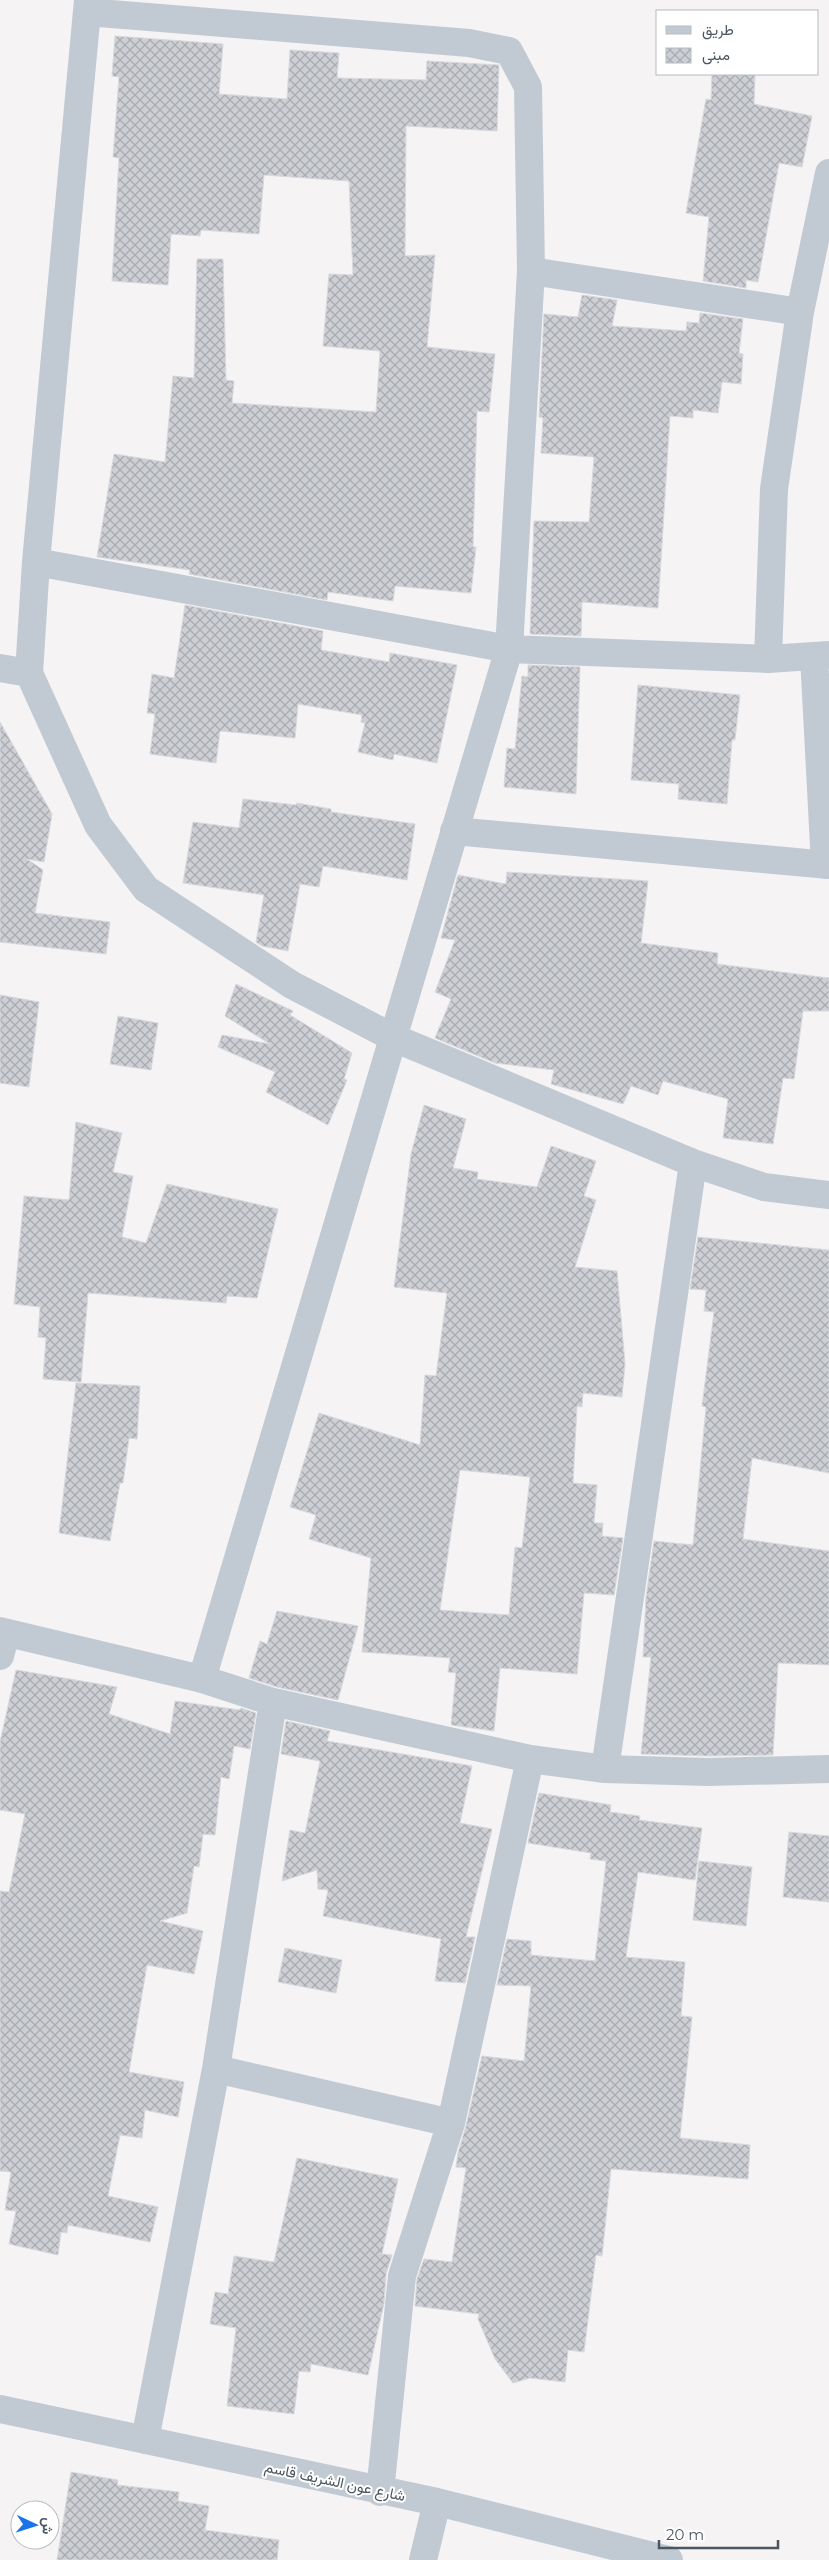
<svg xmlns="http://www.w3.org/2000/svg" width="829" height="2560" font-family="Montserrat,Vazirmatn,sans-serif">
<style>
.building{fill:url(#building-cross-hatch);stroke:#d7d9de;fill-rule:evenodd}
.lines{fill:none;stroke-linecap:round;stroke-linejoin:round}
.minor{stroke:#c1cad2;stroke-width:28}
.labels{text-anchor:middle;dominant-baseline:central;stroke-width:4;stroke-linejoin:round;paint-order:stroke}
.street-label{font-size:15px;fill:#4a5661;stroke:#fff}
</style>
<defs>
<pattern id="building-cross-hatch" width="8" height="8" patternUnits="userSpaceOnUse" patternTransform="scale(1.25)"><rect width="8" height="8" fill="#cdcfd5"/><path d="M0 0l8 8M0 8l8-8" fill="none" stroke="#a8abb0"/></pattern>
</defs>
<rect width="100%" height="100%" fill="#f5f3f3"/>
<path class="building" d="M 115,36 L 223,44 L 219,94 L 287,99 L 290,50 L 339,53 L 337,78 L 426,80 L 427,61 L 499,65 L 497,131 L 406,126 L 405,256 L 435,255 L 427,347 L 495,354 L 489,412 L 477,411 L 473,547 L 476,547 L 471,593 L 395,586 L 393,601 L 328,592 L 327,600 L 189,574 L 190,570 L 97,557 L 114,454 L 165,462 L 173,376 L 194,378 L 197,259 L 223,259 L 226,380 L 234,381 L 232,403 L 376,412 L 380,351 L 323,346 L 329,274 L 353,275 L 349,181 L 264,175 L 259,234 L 201,230 L 200,236 L 171,234 L 168,285 L 112,281 L 119,158 L 113,157 L 119,77 L 112,76 Z
M 712,74 L 755,74 L 754,104 L 812,116 L 802,167 L 779,163 L 758,282 L 746,280 L 746,288 L 703,281 L 709,217 L 686,213 L 706,99 L 711,100 Z
M 582,295 L 617,300 L 612,326 L 686,331 L 687,322 L 699,323 L 700,313 L 743,319 L 739,353 L 743,354 L 741,384 L 722,382 L 718,413 L 693,410 L 693,418 L 670,416 L 658,608 L 582,602 L 581,636 L 530,634 L 534,521 L 589,522 L 594,457 L 541,453 L 543,418 L 539,417 L 544,314 L 578,317 Z
M 185,605 L 323,631 L 321,650 L 389,662 L 390,653 L 457,665 L 437,763 L 394,754 L 393,760 L 358,752 L 365,723 L 361,722 L 362,715 L 298,704 L 295,738 L 220,731 L 216,763 L 150,754 L 155,714 L 147,713 L 152,674 L 174,678 Z
M 528,665 L 580,667 L 576,794 L 504,787 L 507,748 L 515,749 L 522,676 L 528,677 Z
M 638,685 L 740,695 L 735,740 L 732,740 L 727,804 L 678,799 L 679,784 L 631,780 Z
M 0,722 L 52,814 L 44,862 L 27,859 L 43,870 L 35,913 L 110,922 L 106,954 L 0,942 Z
M 243,799 L 296,805 L 297,803 L 331,809 L 331,812 L 415,824 L 407,880 L 323,866 L 319,887 L 300,884 L 288,951 L 262,946 L 256,942 L 264,895 L 183,883 L 193,822 L 239,828 Z
M 507,872 L 648,881 L 641,943 L 718,953 L 717,964 L 829,978 L 829,1011 L 803,1011 L 794,1079 L 783,1078 L 773,1144 L 723,1138 L 728,1099 L 663,1081 L 658,1095 L 631,1086 L 623,1104 L 551,1084 L 554,1070 L 495,1063 L 435,1038 L 451,999 L 435,992 L 455,940 L 441,938 L 458,875 L 506,884 Z
M 236,984 L 293,1011 L 290,1015 L 352,1053 L 344,1079 L 347,1080 L 328,1125 L 266,1092 L 275,1072 L 218,1047 L 222,1035 L 270,1044 L 225,1016 Z
M 0,995 L 39,1002 L 29,1087 L 0,1083 Z
M 118,1016 L 158,1023 L 151,1070 L 110,1064 Z
M 424,1105 L 466,1119 L 453,1168 L 478,1172 L 477,1179 L 537,1187 L 551,1146 L 596,1161 L 584,1196 L 596,1200 L 575,1267 L 617,1271 L 625,1364 L 622,1397 L 583,1393 L 582,1407 L 577,1406 L 573,1483 L 597,1485 L 594,1523 L 603,1523 L 602,1536 L 623,1538 L 614,1595 L 584,1593 L 577,1674 L 500,1668 L 494,1731 L 451,1725 L 456,1673 L 448,1672 L 450,1658 L 362,1652 L 371,1558 L 309,1539 L 316,1515 L 290,1507 L 319,1413 L 420,1445 L 425,1375 L 436,1376 L 447,1293 L 394,1287 L 411,1154 ZM 460,1470 L 530,1477 L 522,1548 L 515,1547 L 509,1615 L 440,1610 Z
M 76,1122 L 122,1133 L 113,1172 L 133,1176 L 122,1237 L 146,1243 L 167,1184 L 278,1209 L 257,1298 L 227,1296 L 226,1303 L 88,1293 L 81,1382 L 43,1379 L 46,1338 L 38,1337 L 40,1307 L 14,1304 L 24,1196 L 69,1200 Z
M 698,1237 L 829,1250 L 829,1473 L 752,1458 L 743,1539 L 829,1551 L 829,1665 L 778,1663 L 773,1755 L 708,1756 L 641,1754 L 651,1657 L 643,1657 L 646,1597 L 654,1541 L 693,1545 L 706,1407 L 702,1406 L 714,1312 L 704,1311 L 706,1290 L 690,1289 Z
M 76,1383 L 140,1386 L 137,1439 L 129,1438 L 123,1483 L 120,1483 L 110,1541 L 59,1533 Z
M 277,1611 L 358,1626 L 338,1700 L 277,1687 L 249,1678 L 260,1641 L 267,1644 Z
M 16,1670 L 117,1687 L 109,1714 L 170,1734 L 175,1701 L 240,1710 L 241,1708 L 256,1713 L 250,1749 L 234,1746 L 229,1779 L 221,1777 L 215,1835 L 203,1834 L 199,1867 L 194,1866 L 187,1913 L 160,1921 L 203,1931 L 194,1974 L 147,1965 L 129,2072 L 184,2082 L 178,2117 L 145,2110 L 142,2138 L 120,2135 L 108,2196 L 158,2207 L 150,2242 L 68,2225 L 67,2233 L 61,2232 L 58,2255 L 9,2244 L 16,2211 L 5,2210 L 11,2172 L 0,2171 L 0,1891 L 9,1892 L 25,1814 L 0,1810 L 0,1742 Z
M 286,1721 L 330,1731 L 327,1741 L 472,1766 L 460,1823 L 492,1829 L 466,1937 L 475,1937 L 465,1983 L 435,1981 L 441,1939 L 323,1916 L 328,1890 L 318,1889 L 317,1870 L 282,1881 L 290,1830 L 305,1833 L 320,1761 L 281,1754 Z
M 539,1793 L 611,1805 L 610,1812 L 640,1816 L 639,1820 L 702,1828 L 695,1880 L 638,1872 L 626,1957 L 685,1962 L 681,2016 L 692,2017 L 680,2138 L 750,2145 L 748,2179 L 611,2169 L 602,2256 L 596,2255 L 584,2352 L 568,2350 L 565,2382 L 530,2378 L 513,2383 L 495,2359 L 478,2319 L 479,2314 L 415,2306 L 417,2279 L 424,2259 L 452,2262 L 466,2168 L 456,2167 L 458,2153 L 466,2126 L 482,2056 L 524,2061 L 531,1986 L 497,1985 L 507,1939 L 531,1941 L 531,1955 L 595,1961 L 606,1861 L 590,1859 L 591,1853 L 528,1843 Z
M 789,1832 L 829,1836 L 829,1902 L 783,1897 Z
M 699,1861 L 752,1867 L 746,1926 L 693,1920 Z
M 285,1948 L 342,1960 L 336,1993 L 278,1982 Z
M 297,2158 L 398,2179 L 382,2254 L 392,2255 L 386,2274 L 384,2303 L 368,2375 L 311,2364 L 310,2372 L 299,2371 L 294,2414 L 227,2406 L 236,2328 L 210,2324 L 215,2292 L 228,2294 L 234,2256 L 274,2262 Z
M 71,2472 L 118,2480 L 117,2485 L 179,2492 L 178,2501 L 209,2506 L 205,2530 L 279,2540 L 277,2560 L 57,2560 Z"/>
<g class="lines">
<path class="minor" d="M 88,0 L 36,562 L 29,673 L 98,825 L 146,889 L 292,985 L 394,1038 L 693,1163 L 764,1187 L 829,1195
M 87,12 L 469,43 L 509,51 L 528,87 L 531,271 L 509,649 L 202,1679
M 531,271 L 800,312
M 36,562 L 509,649 L 768,659 L 829,655
M 814,656 L 825,865
M 768,659 L 774,489 L 800,312 L 829,173
M 0,668 L 29,673
M 454,831 L 829,865
M 0,1631 L 202,1679 L 273,1702 L 530,1759 L 605,1769 L 708,1772 L 829,1769
M 0,1656 L 6,1633
M 605,1769 L 693,1163
M 216,2069 L 451,2123
M 0,2409 L 437,2502 L 669,2560
M 145,2440 L 216,2069 L 273,1702
M 380,2492 L 402,2276 L 451,2123 L 530,1759
M 423,2560 L 437,2502"/>
</g>
<g class="labels">
<g class="street-label">
<text transform="translate(335 2481) rotate(12)">شارع عون الشريف قاسم</text>
</g>
</g>
<rect x="656" y="10" width="162" height="65" fill="#ffffff" stroke="#b7bbc0"/>
<rect x="666" y="26" width="25" height="8" fill="#c1cad2" stroke="#b7bbc0"/>
<text x="702" y="35" font-size="15" fill="#4a5661">طريق</text>
<rect x="666" y="48" width="25" height="15" fill="url(#building-cross-hatch)" stroke="#b7bbc0"/>
<text x="702" y="60" font-size="15" fill="#4a5661">مبنى</text>
<g transform="translate(35 2525) rotate(94)"><circle r="24" fill="#ffffff" stroke="#b7bbc0"/>
<path d="M0-4L9 19L0 12L-9 19Z" fill="#1a73e8"/>
<text y="-8" font-size="14" font-weight="bold" text-anchor="middle" fill="#4a5661">ش</text>
</g>
<path d="M659 2540v8h119v-8" fill="none" stroke="#4a5661" stroke-width="2.5"/>
<text x="666" y="2540" font-size="15" fill="#4a5661" stroke="#ffffff" stroke-width="4" paint-order="stroke">20 m</text>
</svg>
